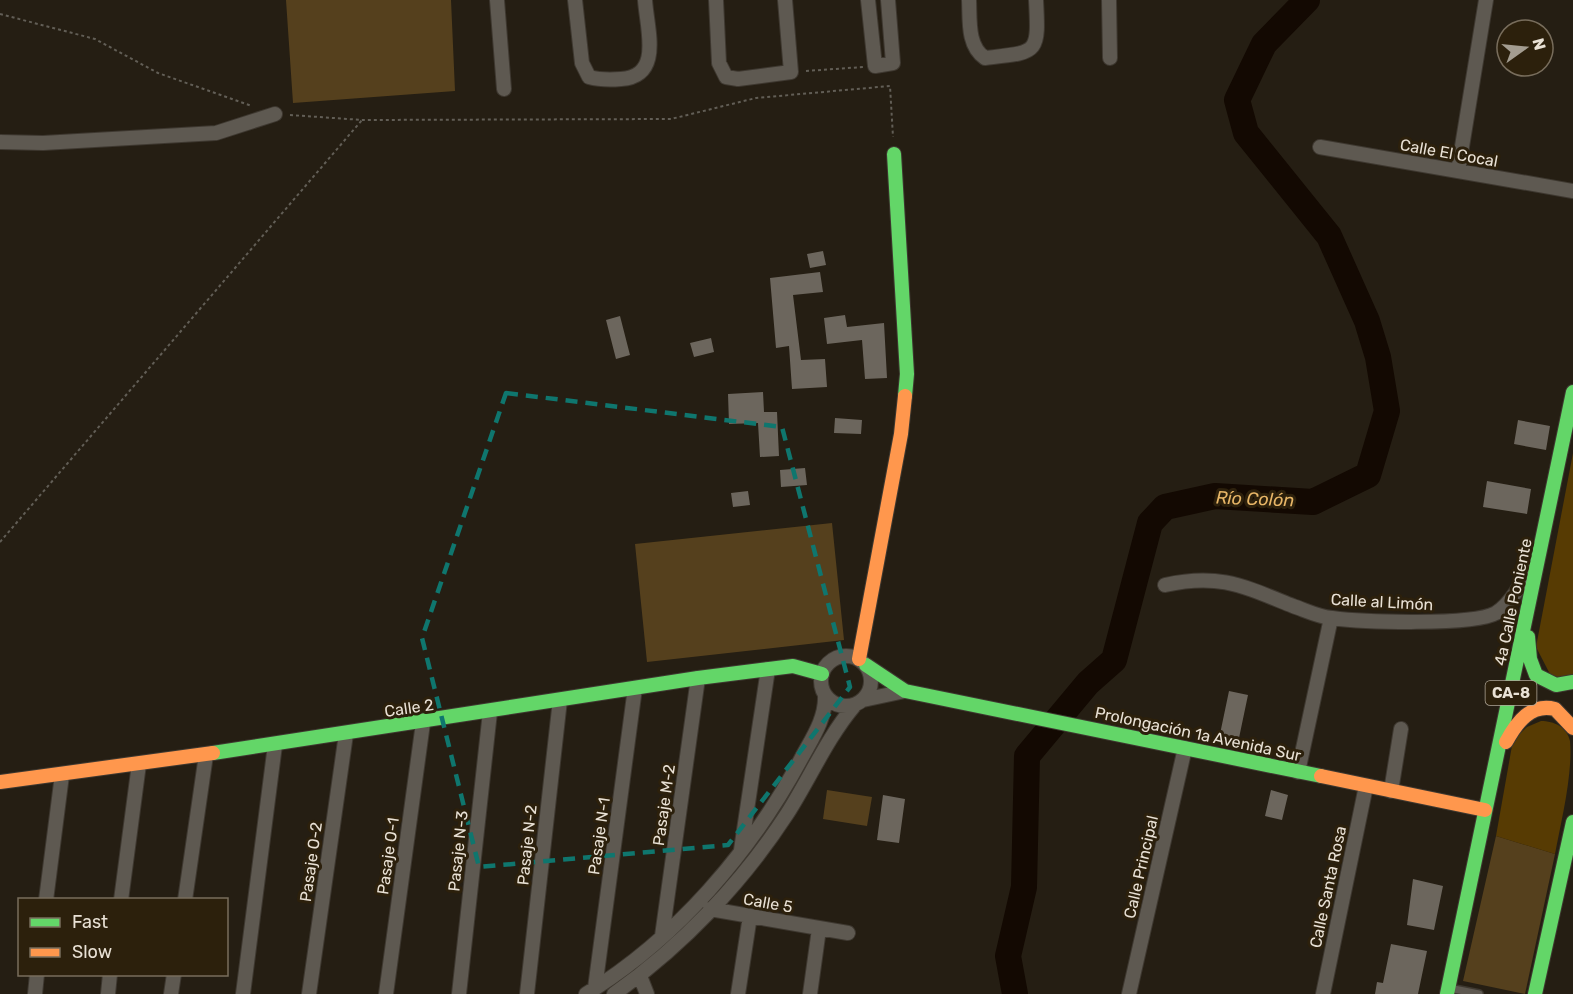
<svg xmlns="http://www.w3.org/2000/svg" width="1573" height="994" font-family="Rubik,sans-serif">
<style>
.green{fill:#55401d}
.forest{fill:#573b03}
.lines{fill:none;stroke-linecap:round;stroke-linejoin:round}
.river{stroke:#130902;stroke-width:26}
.building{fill:#6c665d}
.lane-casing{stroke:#3e3830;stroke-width:10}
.street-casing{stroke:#3e3830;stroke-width:16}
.fast-casing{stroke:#3e3830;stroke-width:16}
.slow-casing{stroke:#3e3830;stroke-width:16}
.path{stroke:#625e56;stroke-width:2;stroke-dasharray:3 3;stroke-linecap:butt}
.lane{stroke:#5e5951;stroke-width:7}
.street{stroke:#5e5951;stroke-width:14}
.fast{stroke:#63d668;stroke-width:14}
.slow{stroke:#ff974d;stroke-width:14}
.marked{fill:none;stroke:#0f766e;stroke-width:4.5;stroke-dasharray:12 8;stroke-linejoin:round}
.labels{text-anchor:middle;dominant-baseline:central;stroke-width:6;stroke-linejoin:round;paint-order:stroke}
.shield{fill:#2c200c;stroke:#b0a799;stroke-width:1.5}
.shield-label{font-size:15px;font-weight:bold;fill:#e9e1d5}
.street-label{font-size:16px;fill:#e9e1d5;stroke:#2c200c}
.water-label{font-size:18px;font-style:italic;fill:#e8b667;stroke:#2c200c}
</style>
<rect width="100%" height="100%" fill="#251e13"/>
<path class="green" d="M 286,0 L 451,0 L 455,91 L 293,103 Z
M 832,523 L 844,640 L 647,662 L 635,544 Z
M 827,790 L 872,797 L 867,826 L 823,819 Z
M 1496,836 L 1555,854 L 1525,994 L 1463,981 Z"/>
<path class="forest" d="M 1573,453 L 1573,677 L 1552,678 L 1536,647 Z
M 1541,721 C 1554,721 1567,727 1570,741 C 1573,774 1561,822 1555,854 L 1496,836 L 1513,740 L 1527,727 Z"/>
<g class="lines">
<path class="river" d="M 1015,994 L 1008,956 L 1024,887 L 1027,756 L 1088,683 L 1114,660 L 1150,523 L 1165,507 L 1215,496 L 1313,502 L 1368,475 L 1387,411 L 1378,357 L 1367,321 L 1329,236 L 1246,133 L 1237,100 L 1264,44 L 1307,0"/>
</g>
<path class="building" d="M 823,251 L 826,265 L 810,268 L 807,254 Z
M 820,272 L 823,292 L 793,295 L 801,360 L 825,359 L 827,387 L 792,389 L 789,346 L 776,348 L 770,278 Z
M 845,315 L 847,327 L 884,323 L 887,378 L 865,379 L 862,340 L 827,344 L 824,318 Z
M 620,316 L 630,355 L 616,359 L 606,320 Z
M 711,338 L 714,352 L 694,357 L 690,343 Z
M 763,392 L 764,412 L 777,412 L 779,456 L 760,457 L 758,423 L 729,424 L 728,394 Z
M 835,418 L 862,420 L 861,434 L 834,433 Z
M 1518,420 L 1550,426 L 1546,450 L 1514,444 Z
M 805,468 L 807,485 L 781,487 L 780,470 Z
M 1487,481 L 1531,489 L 1527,514 L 1483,507 Z
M 748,491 L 750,505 L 733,507 L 731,493 Z
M 1229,691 L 1248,695 L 1239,738 L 1220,734 Z
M 1271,790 L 1288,795 L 1282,820 L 1265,816 Z
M 883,795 L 905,799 L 899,843 L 877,840 Z
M 1413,879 L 1443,886 L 1434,930 L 1407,925 Z
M 1391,944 L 1427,951 L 1418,994 L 1375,994 L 1377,982 L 1383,983 Z"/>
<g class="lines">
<defs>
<path id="lane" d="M 1454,989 L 1479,994"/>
<path id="street" d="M 497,0 L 504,89
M 575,0 L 582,63 L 589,77 C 600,80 609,80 621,79 C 663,76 647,30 645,0
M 716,0 L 719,63 L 726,77 L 738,79 L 791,72 L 785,0
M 868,0 L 875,66 L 893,63 L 888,0
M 969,0 C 970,20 967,46 985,58 C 1038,52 1039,55 1036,0
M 1109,0 L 1110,58
M 0,142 L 43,143 L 216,133 L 275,114
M 1320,147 L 1573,191
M 1458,171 L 1486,0
M 1165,585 C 1219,573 1243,586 1293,606 C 1305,610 1319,617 1332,618 C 1361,622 1473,626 1496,613 C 1510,604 1522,584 1528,569
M821 681a25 25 0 1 1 50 0a25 25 0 1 1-50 0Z
M 863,700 L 905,691
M 1298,772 L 1331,618
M 1391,791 L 1401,729
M 741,850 L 768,669
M 46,900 L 62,775
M 121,900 L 139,764
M 185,900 L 206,755
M 710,909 L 848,933
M 662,936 L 698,678
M 640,976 L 647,994
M 595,988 L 635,688
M 35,994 L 37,974
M 108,994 L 110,974
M 171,994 L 174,974
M 243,994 L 275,745
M 309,994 L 346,734
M 386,994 L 423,723
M 459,994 L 490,712
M 527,994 L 560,700
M 586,994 C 676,939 751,852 801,759 C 811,740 826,719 825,696
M 614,994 C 682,946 742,883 787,814 C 810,778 827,738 854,706
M 738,994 L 750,916
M 810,994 L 819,929
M 1129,994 L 1185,748
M 1323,994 L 1366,786"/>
<path id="fast" d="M 894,154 L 907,374 L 905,396
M 1528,637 L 1530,659 L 1536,675 L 1556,685 L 1573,682
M 866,665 L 905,691 L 1321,776
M 213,753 L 698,678 L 793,666 L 822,674
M 1447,994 L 1573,392
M 1535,994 L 1573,822"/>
<path id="slow" d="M 859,659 L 901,434 L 905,396
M 1506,742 C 1517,722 1531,703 1555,709 L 1573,728
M 1321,776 L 1485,810
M 0,782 L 213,753"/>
</defs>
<use href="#lane" class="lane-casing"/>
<use href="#street" class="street-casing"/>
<use href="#fast" class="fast-casing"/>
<use href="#slow" class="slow-casing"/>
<path class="path" d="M 0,14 L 95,39 L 158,73 L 252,106
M 806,71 L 863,67
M 290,115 L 362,120 L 671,119 L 756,98 L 890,86 L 893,137
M 0,542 L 362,120"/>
<use href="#lane" class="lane"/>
<use href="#street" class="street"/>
<use href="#fast" class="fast"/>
<use href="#slow" class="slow"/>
</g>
<path class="marked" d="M 506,393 L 782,427 L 850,687 L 728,845 L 479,867 L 422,638 Z"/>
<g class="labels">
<rect class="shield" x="1485.5" y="681" width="51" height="24" rx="4.5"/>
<g class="shield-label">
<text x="1511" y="693">CA-8</text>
</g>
<g class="street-label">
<text transform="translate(1449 153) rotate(10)">Calle El Cocal</text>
<text transform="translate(1382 602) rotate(3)">Calle al Limón</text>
<text transform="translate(1513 602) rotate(-78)">4a Calle Poniente</text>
<text transform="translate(409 708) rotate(-8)">Calle 2</text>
<text transform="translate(1198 734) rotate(12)">Prolongación 1a Avenida Sur</text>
<text transform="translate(664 805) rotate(-82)">Pasaje M-2</text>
<text transform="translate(599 836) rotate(-82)">Pasaje N-1</text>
<text transform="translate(527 845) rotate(-84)">Pasaje N-2</text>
<text transform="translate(458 851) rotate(-84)">Pasaje N-3</text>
<text transform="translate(388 856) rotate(-82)">Pasaje O-1</text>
<text transform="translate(311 862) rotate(-82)">Pasaje O-2</text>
<text transform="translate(1141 867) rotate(-77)">Calle Principal</text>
<text transform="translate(1328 887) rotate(-78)">Calle Santa Rosa</text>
<text transform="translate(768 903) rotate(10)">Calle 5</text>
</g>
<g class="water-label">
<text transform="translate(1255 499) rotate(2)">Río Colón</text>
</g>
</g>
<rect x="18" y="898" width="210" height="78" fill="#2c200c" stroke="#786d5c" stroke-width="1.5"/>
<rect x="30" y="918" width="30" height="9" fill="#63d668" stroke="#786d5c" stroke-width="1.5"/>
<text x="72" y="928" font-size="18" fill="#e9e1d5">Fast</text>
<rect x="30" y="948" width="30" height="9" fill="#ff974d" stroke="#786d5c" stroke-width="1.5"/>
<text x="72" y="958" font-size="18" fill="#e9e1d5">Slow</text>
<g transform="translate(1525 48) rotate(75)"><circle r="28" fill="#2c200c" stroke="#786d5c" stroke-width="1.5"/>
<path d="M0-4.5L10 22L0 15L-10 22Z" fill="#a49d91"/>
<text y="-9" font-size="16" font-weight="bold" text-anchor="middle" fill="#e9e1d5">N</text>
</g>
</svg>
